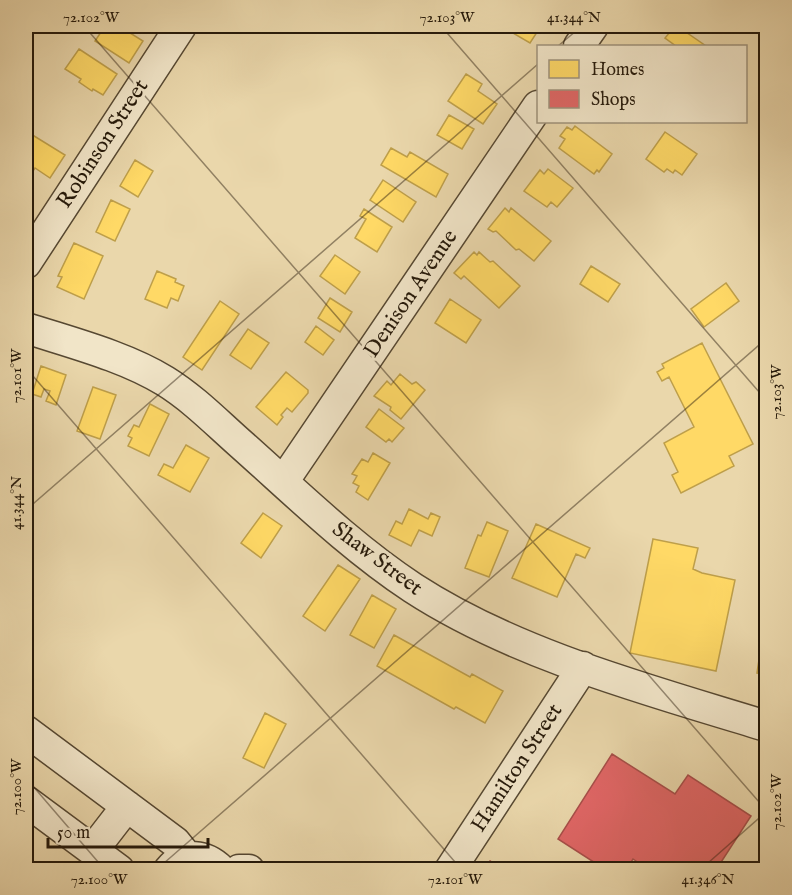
<svg xmlns="http://www.w3.org/2000/svg" width="792" height="895" font-family="'IM FELL English',serif">
<style>
.homes{fill:#ffd966;stroke:#be9f4a;stroke-width:1.5}
.shops{fill:#e06666;stroke:#a84f4a;stroke-width:1.5}
.lines{fill:none;stroke-linecap:round;stroke-linejoin:round}
.minor-casing{stroke:#564832;stroke-width:33}
.minor{stroke:#f1e5c8;stroke-width:30}
.ticks{fill:none;stroke:#25190a;stroke-width:1.5;stroke-opacity:0.45}
.labels{text-anchor:middle;dominant-baseline:central;stroke-width:6;stroke-linejoin:round;paint-order:stroke}
.street-label{font-size:22px;fill:#25190a;stroke:#f1e5c8}
.neatline{fill:none;stroke:#25190a;stroke-width:2}
.ticks-label{font-size:15px;text-anchor:middle;fill:#25190a}
</style>
<rect width="100%" height="100%" fill="#ead7ab"/>
<filter id="stains"><feTurbulence type="fractalNoise" baseFrequency=".00333" numOctaves="4"/><feColorMatrix values="0 0 0 0 .2 0 0 0 0 .09 0 0 0 0 .02 0 0 0 .5 -.17"/></filter>
<radialGradient id="worn" r=".72"><stop offset=".6" stop-color="#630" stop-opacity="0"/><stop offset="1" stop-color="#630" stop-opacity=".3"/></radialGradient>
<path class="homes" d="M 105,26 L 119,26 L 143,41 L 129,63 L 95,41 Z
M 501,26 L 541,26 L 530,43 Z
M 675,26 L 677,26 L 706,46 L 676,46 L 665,38 Z
M 79,49 L 117,74 L 103,95 L 93,89 L 92,91 L 79,82 L 81,79 L 65,69 Z
M 466,74 L 482,84 L 478,91 L 497,104 L 483,124 L 448,101 Z
M 449,115 L 474,129 L 462,149 L 437,135 Z
M 575,126 L 612,154 L 599,172 L 597,170 L 594,174 L 559,148 L 565,139 L 560,136 L 567,127 L 572,130 Z
M 26,131 L 65,155 L 50,178 L 35,168 L 33,171 L 26,166 Z
M 665,132 L 697,154 L 682,175 L 675,170 L 673,173 L 667,169 L 664,172 L 646,159 Z
M 391,148 L 407,157 L 410,152 L 448,174 L 436,197 L 381,165 Z
M 135,160 L 153,171 L 138,197 L 120,186 Z
M 548,169 L 573,188 L 557,207 L 551,202 L 547,207 L 524,191 L 540,170 L 544,174 Z
M 383,180 L 416,202 L 403,222 L 370,200 Z
M 111,200 L 130,209 L 115,241 L 96,232 Z
M 505,208 L 509,212 L 511,208 L 551,241 L 534,261 L 519,249 L 516,250 L 496,231 L 493,232 L 488,229 Z
M 364,209 L 392,227 L 377,252 L 355,238 L 366,219 L 360,216 Z
M 74,243 L 103,256 L 84,299 L 57,287 L 62,277 L 58,276 Z
M 474,252 L 477,255 L 479,252 L 490,262 L 493,261 L 520,286 L 499,308 L 464,276 L 461,279 L 454,273 Z
M 335,255 L 360,272 L 345,294 L 320,276 Z
M 591,266 L 620,284 L 608,302 L 580,284 Z
M 157,271 L 176,279 L 175,282 L 184,286 L 178,301 L 171,298 L 167,308 L 145,299 Z
M 726,283 L 739,301 L 704,327 L 691,309 Z
M 330,298 L 352,312 L 340,332 L 318,318 Z
M 450,299 L 481,320 L 466,343 L 435,323 Z
M 220,301 L 239,314 L 202,370 L 183,357 Z
M 316,326 L 334,340 L 323,355 L 305,342 Z
M 248,329 L 269,343 L 251,369 L 230,355 Z
M 702,343 L 753,444 L 729,456 L 734,466 L 681,493 L 672,475 L 678,472 L 664,443 L 694,427 L 669,377 L 662,381 L 657,372 L 664,368 L 662,364 Z
M 26,352 L 32,354 L 26,376 Z
M 41,366 L 66,375 L 56,405 L 46,401 L 50,391 L 44,389 L 41,397 L 32,394 Z
M 286,372 L 308,390 L 308,393 L 292,412 L 287,408 L 281,415 L 283,417 L 277,425 L 256,407 Z
M 400,374 L 412,384 L 416,382 L 425,390 L 401,419 L 390,410 L 391,407 L 374,396 L 387,381 L 391,385 Z
M 93,387 L 116,395 L 100,439 L 77,431 Z
M 150,404 L 169,414 L 149,456 L 128,446 L 132,438 L 128,436 L 134,425 L 139,427 Z
M 379,409 L 404,428 L 392,442 L 389,439 L 386,442 L 366,427 Z
M 186,445 L 209,458 L 190,492 L 158,475 L 164,464 L 173,468 Z
M 373,453 L 390,463 L 368,500 L 356,492 L 359,486 L 353,483 L 357,476 L 352,474 L 362,459 L 368,462 Z
M 409,509 L 428,519 L 431,513 L 440,517 L 432,536 L 419,530 L 411,546 L 389,535 L 396,521 L 402,524 Z
M 263,513 L 282,526 L 261,558 L 241,543 Z
M 487,522 L 508,531 L 489,577 L 465,568 L 478,535 L 481,536 Z
M 536,524 L 590,548 L 585,558 L 576,554 L 557,597 L 512,578 Z
M 653,539 L 698,548 L 693,569 L 702,573 L 735,580 L 716,671 L 630,653 Z
M 338,565 L 360,579 L 325,631 L 303,616 Z
M 372,595 L 396,609 L 374,648 L 350,635 Z
M 394,635 L 470,677 L 472,674 L 503,691 L 485,723 L 456,707 L 454,709 L 377,666 Z
M 761,646 L 766,647 L 766,674 L 757,673 Z
M 265,713 L 286,724 L 264,768 L 243,758 Z
M 26,862 L 36,870 L 26,870 Z"/>
<path class="shops" d="M 612,754 L 675,794 L 688,775 L 751,816 L 716,870 L 649,870 L 633,859 L 626,870 L 606,870 L 558,839 Z
M 490,861 L 504,870 L 485,870 Z"/>
<g class="lines">
<defs>
<path id="minor" d="M 579,46 L 593,26
M 26,263 L 181,26
M 26,328 C 72,343 124,356 165,381 C 194,399 217,423 242,445 C 297,494 351,547 413,588 C 516,655 649,690 766,726
M 283,482 L 538,106
M 26,731 L 175,842 L 188,858
M 26,801 L 119,870
M 93,850 L 127,806
M 169,870 C 184,851 206,855 221,870
M 239,870 L 249,870
M 450,870 L 583,667"/>
</defs>
<use href="#minor" class="minor-casing"/>
<use href="#minor" class="minor"/>
</g>
<path class="ticks" d="M 84,26 L 766,810M 441,26 L 766,400M 26,37 L 38,26M 558,46 L 582,26M 26,368 L 462,870M 26,510 L 538,64M 26,778 L 105,870M 156,870 L 766,339M 700,870 L 766,812"/>
<g class="labels">
<g class="street-label">
<text transform="translate(103 144) rotate(-57)">Robinson Street</text>
<text transform="translate(411 294) rotate(-56)">Denison Avenue</text>
<text transform="translate(377 559) rotate(37)">Shaw Street</text>
<text transform="translate(517 768) rotate(-57)">Hamilton Street</text>
</g>
</g>
<rect width="792" height="895" fill="none" stroke="#ead7ab" stroke-width="66"/>
<rect x="537" y="45" width="210" height="78" fill="#f1e5c8" stroke="#9f937c" stroke-width="1.5"/>
<rect x="549" y="60" width="30" height="18" fill="#ffd966" stroke="#9f937c" stroke-width="1.5"/>
<text x="591" y="75" font-size="18" fill="#25190a">Homes</text>
<rect x="549" y="90" width="30" height="18" fill="#e06666" stroke="#9f937c" stroke-width="1.5"/>
<text x="591" y="105" font-size="18" fill="#25190a">Shops</text>
<path d="M48 838v9h160v-9" fill="none" stroke="#25190a" stroke-width="3"/>
<text x="57" y="838" font-size="18" fill="#25190a" stroke="#f1e5c8" stroke-width="4.5" paint-order="stroke">50 m</text>
<rect x="33" y="33" width="726" height="829" class="neatline"/>
<g class="ticks-label">
<text x="91" y="22">72.102°W</text>
<text x="447" y="22">72.103°W</text>
<text x="574" y="22">41.344°N</text>
<text transform="translate(16 376) rotate(-90)" y="5">72.101°W</text>
<text transform="translate(776 392) rotate(-90)" y="5">72.103°W</text>
<text transform="translate(16 503) rotate(-90)" y="5">41.344°N</text>
<text transform="translate(16 787) rotate(-90)" y="5">72.100°W</text>
<text transform="translate(776 802) rotate(-90)" y="5">72.102°W</text>
<text x="99" y="884">72.100°W</text>
<text x="455" y="884">72.101°W</text>
<text x="708" y="884">41.346°N</text>
</g>
<rect width="100%" height="100%" filter="url(#stains)"/>
<rect width="100%" height="100%" fill="url(#worn)"/>
</svg>
